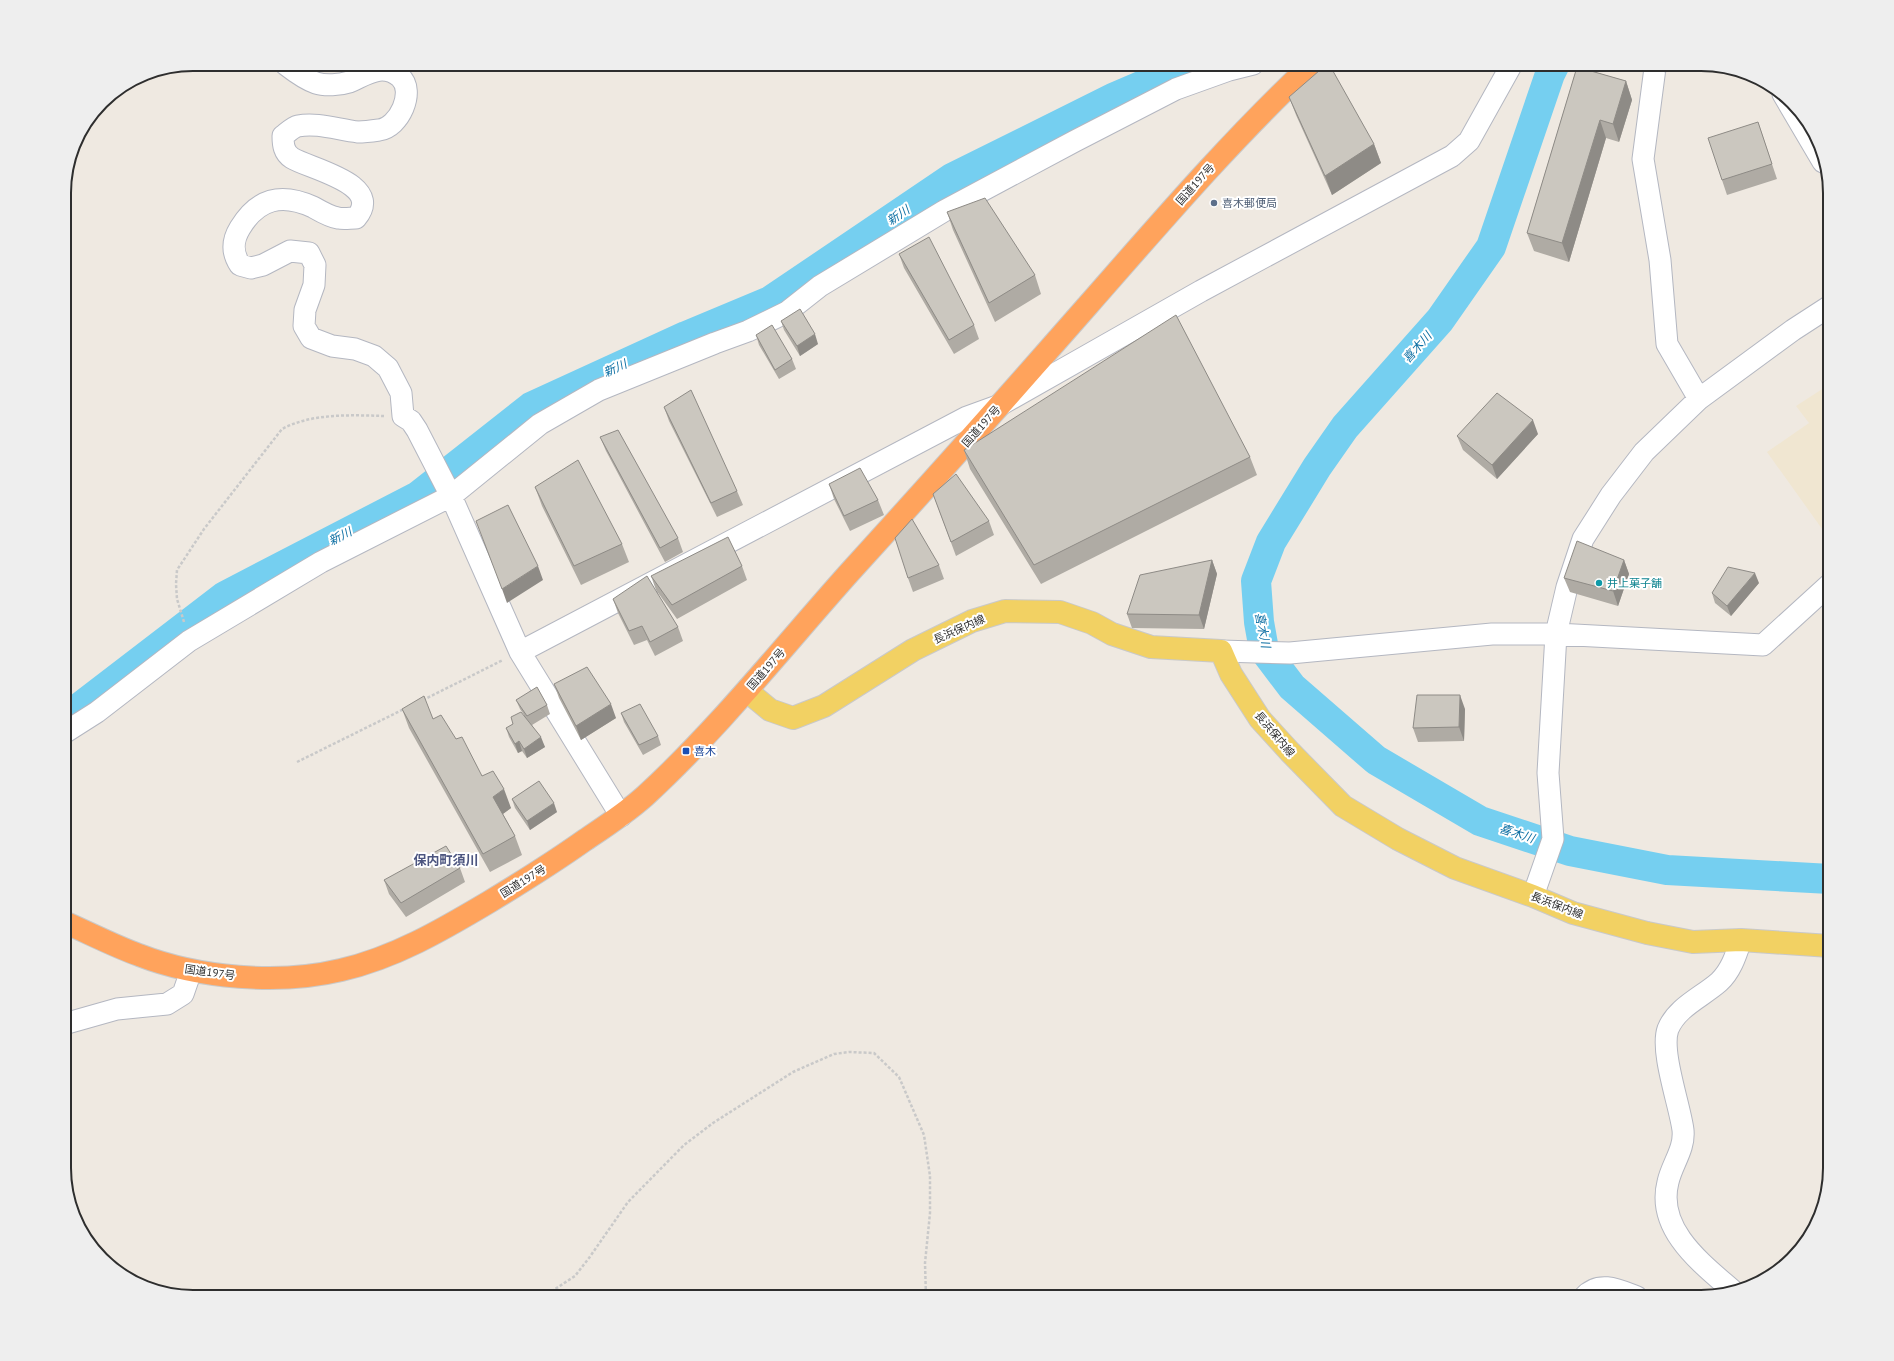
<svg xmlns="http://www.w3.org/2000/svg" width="1894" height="1361" font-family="'PT Sans','Noto Sans JP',sans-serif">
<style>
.education{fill:#f0e6d1}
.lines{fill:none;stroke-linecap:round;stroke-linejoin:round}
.river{stroke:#75cff0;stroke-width:30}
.minor-casing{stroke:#b4b7c1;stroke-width:23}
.major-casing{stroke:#c9c9c9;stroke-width:24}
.highway-casing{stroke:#c9c9c9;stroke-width:24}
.path{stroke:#c9c9c9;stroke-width:2.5;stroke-dasharray:3 2;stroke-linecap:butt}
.minor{stroke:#fff;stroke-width:21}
.major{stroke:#f2d163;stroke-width:22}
.highway{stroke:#ffa35c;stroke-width:22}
.wall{fill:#afaba4}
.shaded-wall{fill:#8e8b86}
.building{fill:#cbc7bf;stroke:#8e8b86}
.service-dot{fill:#5c6f8a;stroke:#fff;stroke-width:1.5}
.culture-dot{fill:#0f9aa8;stroke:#fff;stroke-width:1.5}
.transit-dot{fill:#1a4fb4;stroke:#fff;stroke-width:1.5}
.labels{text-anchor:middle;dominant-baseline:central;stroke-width:4;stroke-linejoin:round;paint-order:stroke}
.street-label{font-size:11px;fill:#2e2e2e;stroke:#fff}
.service-label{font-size:11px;fill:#4e5e75;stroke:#fff;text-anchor:start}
.culture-label{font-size:11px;fill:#0d838f;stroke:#fff;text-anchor:start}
.transit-label{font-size:11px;fill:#164399;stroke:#fff;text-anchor:start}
.water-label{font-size:12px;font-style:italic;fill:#0d6fa3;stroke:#fff}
.quarter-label{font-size:13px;font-weight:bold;fill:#4d5680;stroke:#fff}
.rim{fill:none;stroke:#2e2e2e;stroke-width:2}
</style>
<rect width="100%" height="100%" fill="#efe9e1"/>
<path class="education" d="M 1830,384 L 1830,540 L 1767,452 L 1809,423 L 1796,406 Z"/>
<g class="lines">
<path class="river" d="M 1555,64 L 1550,74 L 1491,247 L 1440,320 L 1345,427 L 1317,467 L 1271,542 L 1256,581 L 1259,622 L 1264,650 L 1292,687 L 1376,760 L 1480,821 L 1570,851 L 1667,870 L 1830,879
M 64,716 L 75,711 L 225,596 L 418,496 L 531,407 L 686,336 L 770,301 L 952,178 L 1115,97 L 1192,64"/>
<defs>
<path id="minor" d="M 285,64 C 294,71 304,79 316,83 C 325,86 340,85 349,82 C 366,75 382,62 400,77 C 416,91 399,128 379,130 C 372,131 365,132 358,132 C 339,130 317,122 298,126 C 293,127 287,133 283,136 C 283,145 284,153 292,158 C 310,169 385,184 356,218 C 350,218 344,219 338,218 C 330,217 320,211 313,207 C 282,193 258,198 240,228 C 232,241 232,253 240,265 L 251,268 L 263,265 L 290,251 L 309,253 L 315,265 L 314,285 L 305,310 L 304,326 L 311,338 L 332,346 L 355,349 L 374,356 L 388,368 L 401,393 L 403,416 L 411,421 L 417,430 L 451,496 L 520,652 L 621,816
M 1658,64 L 1655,68 L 1643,159 L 1660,260 L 1667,344 L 1699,399
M 1783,94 L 1823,162
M 1221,651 L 1290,653 L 1492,634 L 1556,634 L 1567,587 L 1583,539 L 1611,495 L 1644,452 L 1699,399 L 1793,330 L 1830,306
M 520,652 L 967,417 L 1000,405 L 1201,291 L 1452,156 L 1469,141 L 1512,64
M 64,733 L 97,712 L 189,641 L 321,562 L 451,496 L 540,424 L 599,390 L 715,343 L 748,331 L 787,312 L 820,286 L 944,211 L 1075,141 L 1176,89 L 1229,70 L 1253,64
M 1533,896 L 1553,839 L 1548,773 L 1556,634 L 1763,645 L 1830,584
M 64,1024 L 117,1009 L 167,1004 L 183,994 L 191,971
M 1732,1290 C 1701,1263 1656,1229 1668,1182 C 1672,1164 1685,1149 1683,1130 C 1680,1106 1660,1051 1668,1029 C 1677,1007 1702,997 1719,982 C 1731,971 1736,955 1741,940
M 1584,1297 C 1599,1280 1619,1290 1637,1297"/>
<path id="major" d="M 747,691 L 770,710 L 793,718 L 824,706 L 913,650 L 972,621 L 1005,611 L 1060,612 L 1092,623 L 1112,634 L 1151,647 L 1221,651 L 1231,674 L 1260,719 L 1290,752 L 1343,806 L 1398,839 L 1455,868 L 1533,896 L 1573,913 L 1647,933 L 1693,942 L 1741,940 L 1830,946"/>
<path id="highway" d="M 64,922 C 89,933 114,946 139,955 C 198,978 279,985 341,970 C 394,958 442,930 489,902 C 522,882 554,862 585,840 C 606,826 626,813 645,796 C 719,728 782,648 849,573 C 930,484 1010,394 1089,304 C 1161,222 1232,139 1312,64"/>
</defs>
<use href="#minor" class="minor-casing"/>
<use href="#major" class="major-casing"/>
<use href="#highway" class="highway-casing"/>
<path class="path" d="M 184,622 L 177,599 L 176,584 L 177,570 L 204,529 L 282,429 C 312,413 351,415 384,416
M 423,700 L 503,660
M 297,762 L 404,709
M 543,1297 L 575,1276 L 589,1258 L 628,1202 L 684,1145 L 713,1123 L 793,1072 L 834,1054 L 849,1052 L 874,1053 L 899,1077 L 924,1135 L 930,1176 L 930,1213 L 925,1263 L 926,1297"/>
<use href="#minor" class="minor"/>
<use href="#major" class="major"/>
<use href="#highway" class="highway"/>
</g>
<path class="wall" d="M 1577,67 L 1626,81 L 1632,100 L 1619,142 L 1606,138 L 1569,262 L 1534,251 L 1527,233 Z
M 1289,97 L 1374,144 L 1381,163 L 1332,195 L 1296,115 Z
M 1758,122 L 1777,179 L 1727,195 L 1722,180 Z
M 947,212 L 1035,275 L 1041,294 L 995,322 L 953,230 Z
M 899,254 L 974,325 L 979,339 L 954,354 L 904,268 Z
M 781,321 L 818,344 L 800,356 L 784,330 Z
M 756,335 L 792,359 L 796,369 L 779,379 L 759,345 Z
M 664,407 L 737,491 L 743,505 L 717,517 L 669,421 Z
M 1538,434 L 1497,479 L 1463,450 L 1457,436 Z
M 600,437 L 678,538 L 683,552 L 665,562 L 606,451 Z
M 964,450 L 1250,457 L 1257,475 L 1041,584 L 970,469 Z
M 829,484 L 878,500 L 884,515 L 850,531 L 834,499 Z
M 535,487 L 622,544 L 629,562 L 581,585 L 542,506 Z
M 933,494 L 989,521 L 994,535 L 956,556 Z
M 1212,560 L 1217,574 L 1204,629 L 1132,628 L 1127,614 Z
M 1624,560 L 1629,574 L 1618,606 L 1570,592 L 1564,578 Z
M 939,565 L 944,579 L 913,592 L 908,578 Z
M 742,566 L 747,580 L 677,619 L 656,590 L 651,576 Z
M 1759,583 L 1731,616 L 1715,603 L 1712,593 Z
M 613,599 L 678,627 L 683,641 L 655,656 L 647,640 L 634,645 L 618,613 Z
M 554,684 L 616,718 L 581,740 L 559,698 Z
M 516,700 L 547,705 L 550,714 L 532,725 L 545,747 L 527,758 L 522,751 L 518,753 L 509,737 L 506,728 L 513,724 L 524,715 L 520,709 Z
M 402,709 L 433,719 L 456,739 L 482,776 L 511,808 L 503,814 L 515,836 L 522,855 L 490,872 L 409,728 Z
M 1465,709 L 1464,741 L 1418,742 L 1413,728 Z
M 621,713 L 658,736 L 661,745 L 643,755 L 624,722 Z
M 512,799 L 557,812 L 530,830 L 515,808 Z
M 460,868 L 465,882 L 406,917 L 389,894 L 384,880 Z"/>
<path class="shaded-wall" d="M 1626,81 L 1632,100 L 1619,142 L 1613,124 Z
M 1600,120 L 1606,138 L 1569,262 L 1562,243 Z
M 1374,144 L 1381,163 L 1332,195 L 1325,176 Z
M 815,334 L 818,344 L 800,356 L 797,346 Z
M 1533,420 L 1538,434 L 1497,479 L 1492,465 Z
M 1212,560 L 1217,574 L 1204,629 L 1199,615 Z
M 1624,560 L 1629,574 L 1618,606 L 1613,591 Z
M 538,566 L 543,580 L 507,603 L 502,589 Z
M 1755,573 L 1759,583 L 1731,616 L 1727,606 Z
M 1460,695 L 1465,709 L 1464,741 L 1459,727 Z
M 611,704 L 616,718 L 581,740 L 576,726 Z
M 541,737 L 545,747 L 527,758 L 524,749 Z
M 519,741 L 522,751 L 518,753 L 515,744 Z
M 504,789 L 511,808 L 500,816 L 493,797 Z
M 554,803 L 557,812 L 530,830 L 527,821 Z"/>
<path class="building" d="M 1327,64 L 1329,64 L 1374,144 L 1325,176 L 1289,97 Z
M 1577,67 L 1626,81 L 1613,124 L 1600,120 L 1562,243 L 1527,233 Z
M 1758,122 L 1772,164 L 1722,180 L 1708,138 Z
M 985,198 L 1035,275 L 989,303 L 947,212 Z
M 929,237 L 974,325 L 949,340 L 899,254 Z
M 800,309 L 815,334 L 797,346 L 781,321 Z
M 1176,315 L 1250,457 L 1034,565 L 964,450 Z
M 772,325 L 792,359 L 775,370 L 756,335 Z
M 691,390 L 737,491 L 711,503 L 664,407 Z
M 1497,393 L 1533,420 L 1492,465 L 1457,436 Z
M 618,430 L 678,538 L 660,548 L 600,437 Z
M 578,460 L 622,544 L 574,566 L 535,487 Z
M 860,468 L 878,500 L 844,516 L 829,484 Z
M 956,474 L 989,521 L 951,542 L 933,494 Z
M 508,505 L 538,566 L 502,589 L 476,521 Z
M 912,519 L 939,565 L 908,578 L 895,538 Z
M 728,537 L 742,566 L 672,605 L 651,576 Z
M 1577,541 L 1624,560 L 1613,591 L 1564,578 Z
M 1212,560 L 1199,615 L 1127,614 L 1140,575 Z
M 1728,567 L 1755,573 L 1727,606 L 1712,593 Z
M 647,576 L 678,627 L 650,642 L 642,626 L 629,631 L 613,599 Z
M 587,667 L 611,704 L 576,726 L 554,684 Z
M 537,687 L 547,705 L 527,716 L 516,700 Z
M 1417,695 L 1460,695 L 1459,727 L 1413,728 Z
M 424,696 L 433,719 L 441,715 L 456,739 L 462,737 L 482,776 L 493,771 L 504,789 L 493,797 L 515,836 L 483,854 L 402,709 Z
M 640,704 L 658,736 L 639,745 L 621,713 Z
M 521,712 L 541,737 L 524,749 L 519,741 L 515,744 L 506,728 L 513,724 L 511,717 Z
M 539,781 L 554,803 L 527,821 L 512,799 Z
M 446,846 L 460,868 L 401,903 L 384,880 Z"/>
<circle class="service-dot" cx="1214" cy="203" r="4"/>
<circle class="culture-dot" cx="1599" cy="583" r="4"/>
<rect class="transit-dot" x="682" y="747" width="8" height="8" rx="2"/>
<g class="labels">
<g class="street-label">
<text transform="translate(1195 184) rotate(-48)">国道197号</text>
<text transform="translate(981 426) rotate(-48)">国道197号</text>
<text transform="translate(959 629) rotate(-24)">長浜保内線</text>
<text transform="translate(766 669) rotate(-49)">国道197号</text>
<text transform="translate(1275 734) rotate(50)">長浜保内線</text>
<text transform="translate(523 881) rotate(-32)">国道197号</text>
<text transform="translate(1557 905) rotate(21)">長浜保内線</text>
<text transform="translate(210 972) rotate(8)">国道197号</text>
</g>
<g class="service-label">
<text x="1222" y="203">喜木郵便局</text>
</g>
<g class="culture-label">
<text x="1607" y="583">井上菓子舗</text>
</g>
<g class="transit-label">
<text x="694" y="751">喜木</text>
</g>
<g class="water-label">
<text transform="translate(898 215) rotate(-34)">新川</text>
<text transform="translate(1417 347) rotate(-48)">喜木川</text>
<text transform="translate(615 368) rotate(-24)">新川</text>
<text transform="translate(340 536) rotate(-27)">新川</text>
<text transform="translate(1263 630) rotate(79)">喜木川</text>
<text transform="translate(1517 833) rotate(18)">喜木川</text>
</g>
<g class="quarter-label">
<text x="446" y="860">保内町須川</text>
</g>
</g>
<path d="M0 0H1894V1361H0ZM193 71H1701A122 122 0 0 1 1823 193V1168A122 122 0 0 1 1701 1290H193A122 122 0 0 1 71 1168V193A122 122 0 0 1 193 71Z" fill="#eee" fill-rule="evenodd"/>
<path class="rim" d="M193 71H1701A122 122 0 0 1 1823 193V1168A122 122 0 0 1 1701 1290H193A122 122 0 0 1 71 1168V193A122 122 0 0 1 193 71Z"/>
</svg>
